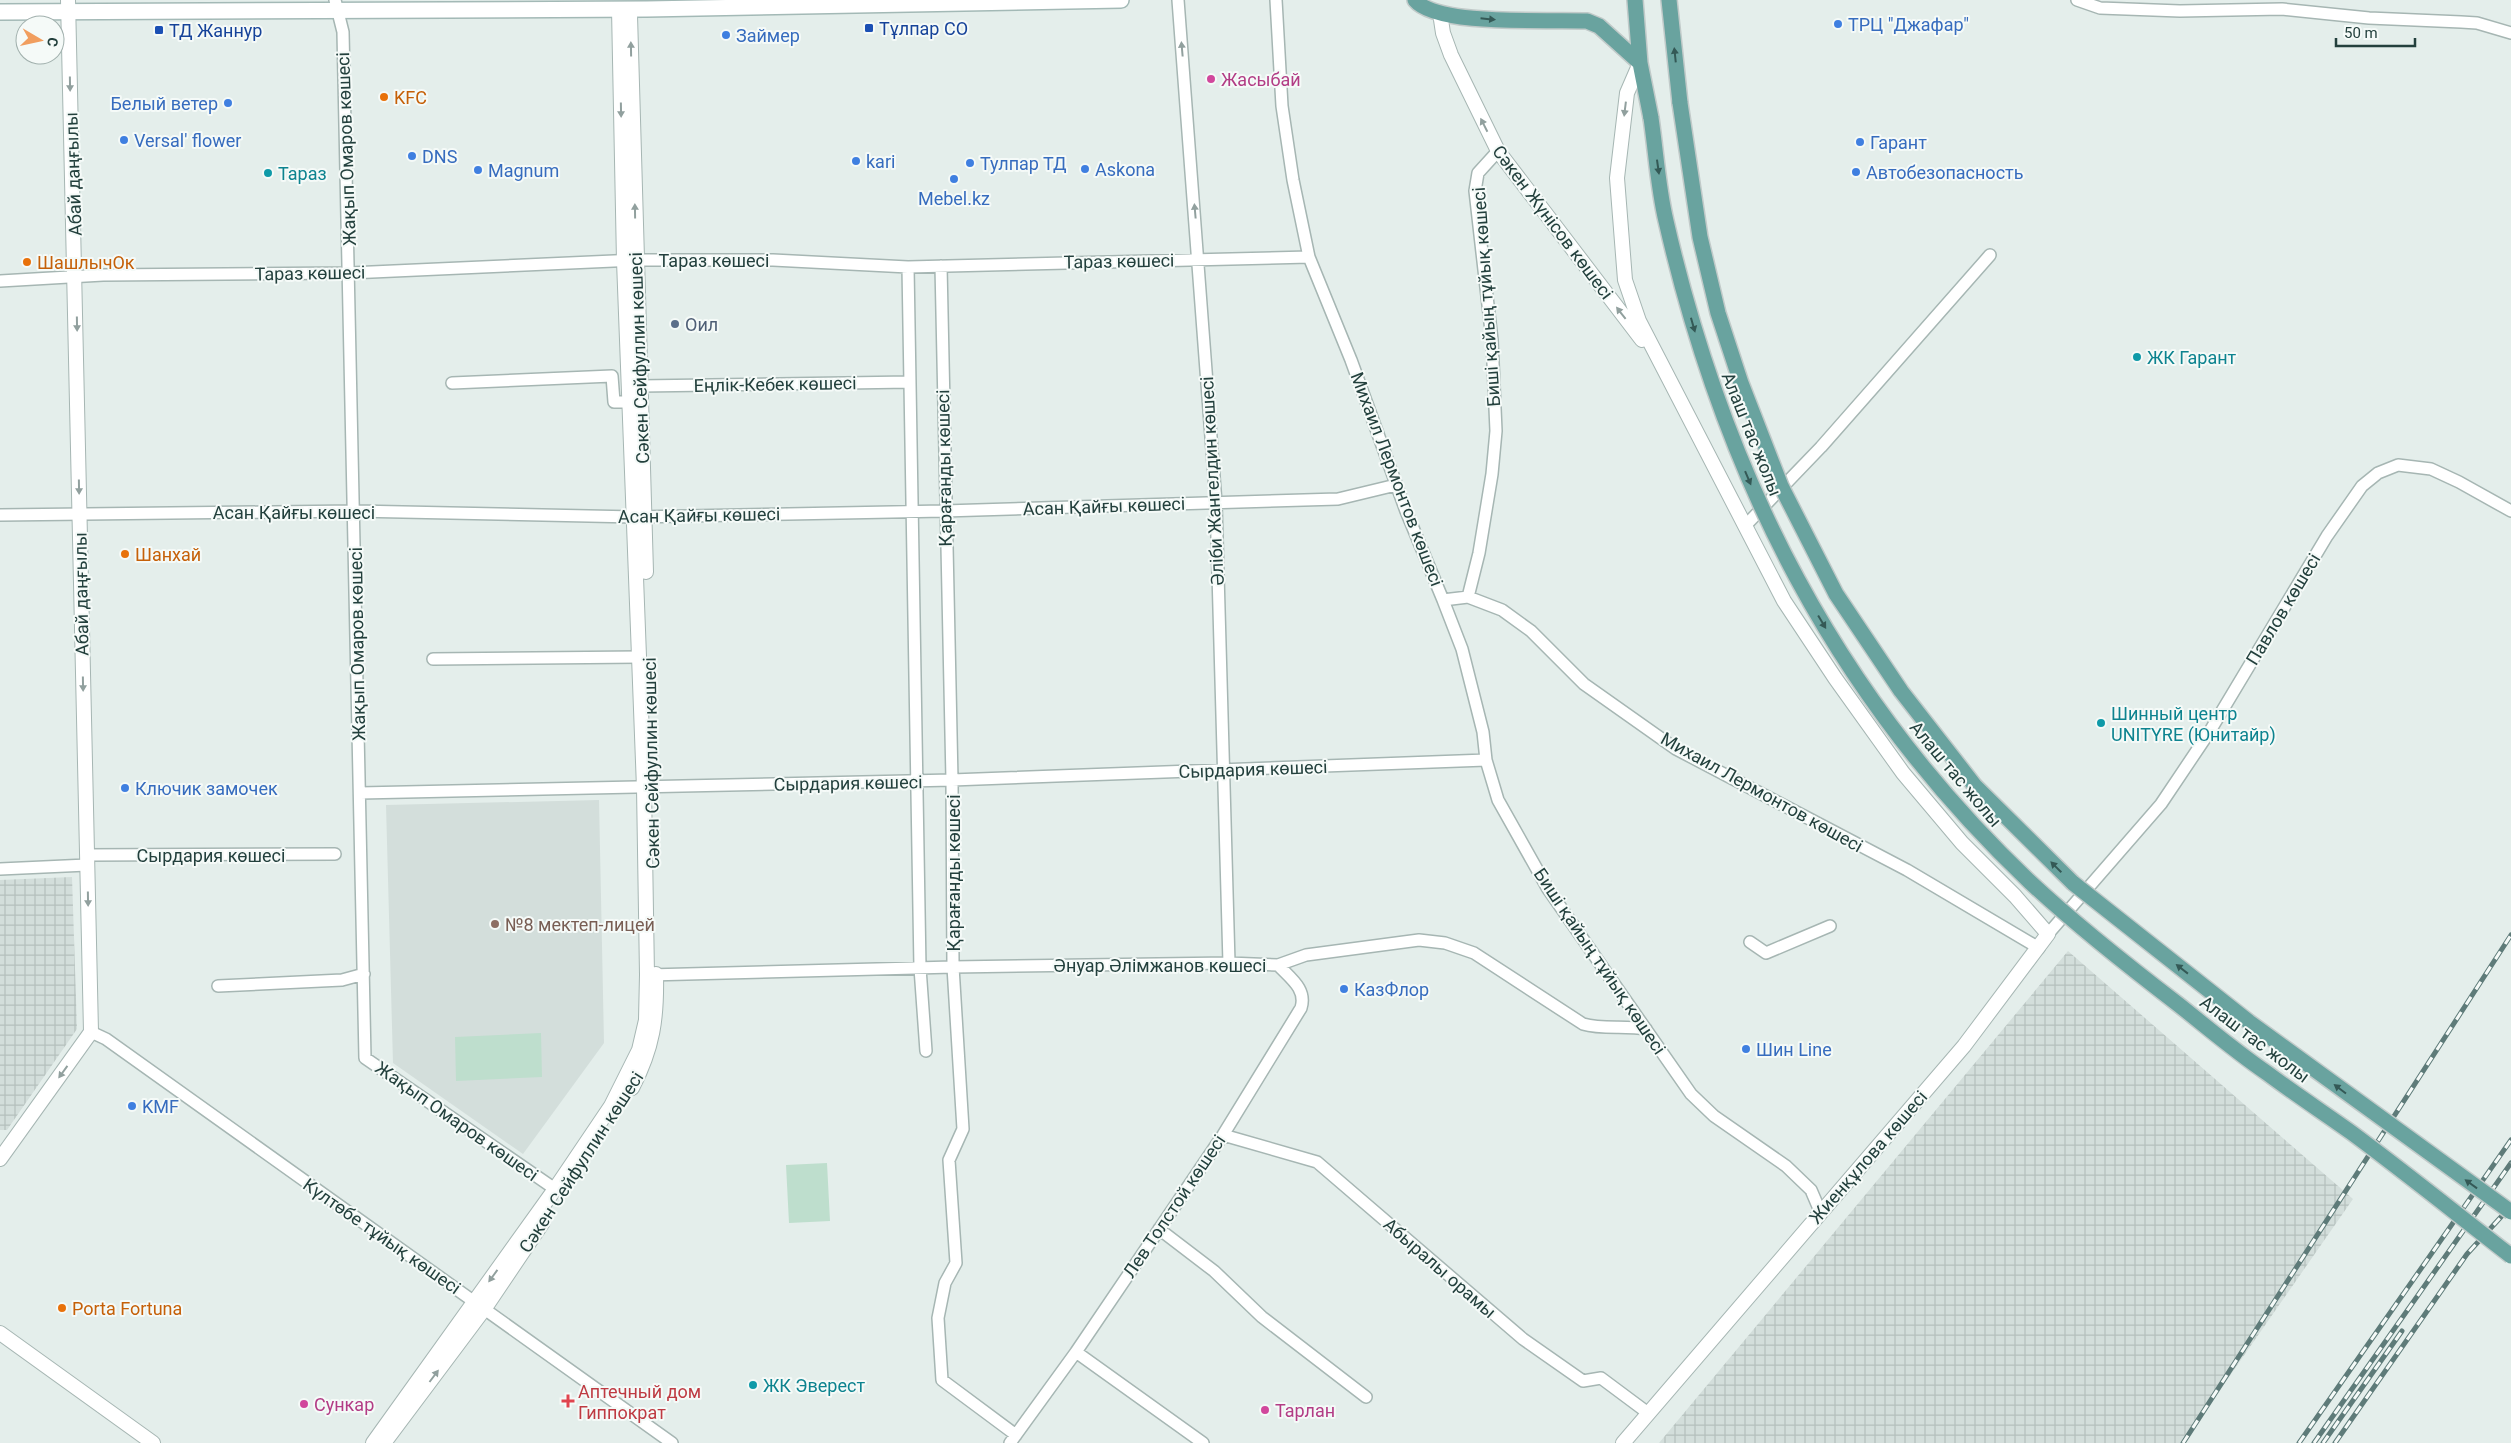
<svg xmlns="http://www.w3.org/2000/svg" width="2511" height="1443" font-family="Roboto,sans-serif">
<style>
.built{fill:#d3dedb}
.industrial{fill:url(#industrial-grid)}
.grass{fill:#bedecd}
.lines{fill:none;stroke-linecap:round;stroke-linejoin:round}
.minor-casing{stroke:#a6b6b3;stroke-width:14}
.tertiary-casing{stroke:#a6b6b3;stroke-width:16}
.secondary-casing{stroke:#a3b9b6;stroke-width:18}
.primary-casing{stroke:#c1cac9;stroke-width:18}
.minor{stroke:#fff;stroke-width:11}
.tertiary{stroke:#fff;stroke-width:14}
.secondary{stroke:#fff;stroke-width:15}
.primary{stroke:#69a39f;stroke-width:15}
.rail-casing{stroke:#5e7b79;stroke-width:5}
.rail{stroke:#f5faf8;stroke-width:3;stroke-dasharray:9;stroke-linecap:butt}
.primary-bridge-casing{stroke:#c1cac9;stroke-width:18;stroke-linecap:butt}
.primary-bridge{stroke:#69a39f;stroke-width:15}
.oneway{fill:#345956}
.oneway2{fill:#91a09e}
.shop-dot{fill:#3f7fe0;stroke:#f5faf8;stroke-width:2}
.transit-dot{fill:#1a4fb4;stroke:#f5faf8;stroke-width:2}
.hotel-dot{fill:#d1479c;stroke:#f5faf8;stroke-width:2}
.food-dot{fill:#e8710a;stroke:#f5faf8;stroke-width:2}
.culture-dot{fill:#0f9aa8;stroke:#f5faf8;stroke-width:2}
.service-dot{fill:#5c6f8a;stroke:#f5faf8;stroke-width:2}
.education-dot{fill:#8d6e63;stroke:#f5faf8;stroke-width:2}
.health-dot{fill:#e0444e;stroke:#f5faf8;stroke-width:2}
.labels{text-anchor:middle;dominant-baseline:central;stroke-width:4;stroke-linejoin:round;paint-order:stroke}
.shop-label{font-size:18px;fill:#366cbe;stroke:#f5faf8;text-anchor:start}
.transit-label{font-size:18px;fill:#164399;stroke:#f5faf8;text-anchor:start}
.hotel-label{font-size:18px;fill:#b23c85;stroke:#f5faf8;text-anchor:start}
.food-label{font-size:18px;fill:#c56008;stroke:#f5faf8;text-anchor:start}
.street-label{font-size:18px;fill:#23403d;stroke:#f5faf8}
.culture-label{font-size:18px;fill:#0d838f;stroke:#f5faf8;text-anchor:start}
.service-label{font-size:18px;fill:#4e5e75;stroke:#f5faf8;text-anchor:start}
.education-label{font-size:18px;fill:#785e54;stroke:#f5faf8;text-anchor:start}
.health-label{font-size:18px;fill:#be3a42;stroke:#f5faf8;text-anchor:start}
</style>
<defs>
<pattern id="industrial-grid" width="8" height="8" patternUnits="userSpaceOnUse" patternTransform="scale(1.25)"><rect width="8" height="8" fill="#d3dedb"/><path d="M0 4h8M4 0v8" fill="none" stroke="#b5c0bd"/></pattern>
</defs>
<rect width="100%" height="100%" fill="#e4eeeb"/>
<path class="built" d="M 599,800 L 604,1043 L 523,1154 L 393,1063 L 386,805 Z"/>
<path class="industrial" d="M 72,877 L 77,1029 L 7,1130 L 0,1130 L 0,880 Z
M 2068,951 L 2353,1199 L 2183,1443 L 1659,1443 Z"/>
<path class="grass" d="M 541,1033 L 542,1077 L 456,1081 L 455,1037 Z
M 827,1163 L 830,1221 L 789,1223 L 786,1165 Z"/>
<g class="lines">
<defs>
<path id="minor" d="M 335,0 L 343,32 L 365,1058 L 555,1189
M 1178,0 L 1216,503 L 1229,963
M 1276,0 L 1282,106 L 1293,180 L 1309,257 L 1351,360 L 1406,511 L 1443,600 L 1468,597 L 1502,610 L 1531,631 L 1584,684 L 1676,749 L 1907,870 L 2039,948
M 2077,0 L 2100,8 L 2180,11 L 2282,9 L 2369,18 L 2461,22 L 2477,23 L 2511,33
M 941,266 L 952,780 L 953,967 L 963,1129 L 949,1160 L 956,1263 L 945,1283 L 938,1318 L 942,1380 L 1016,1435
M 908,267 L 920,968 L 926,1051
M 0,281 L 103,275 L 350,273 L 636,260 L 773,260 L 908,267 L 1309,257
M 452,383 L 612,376 L 614,402 L 631,402
M 640,386 L 910,382
M 0,515 L 355,511 L 635,517 L 944,511 L 1338,499 L 1396,485
M 1745,526 L 1821,447 L 1990,255
M 1468,597 L 1479,553 L 1492,474 L 1496,431 L 1492,340 L 1475,191 L 1478,173 L 1498,151
M 1443,600 L 1462,649 L 1483,732 L 1486,760 L 1498,800 L 1548,889 L 1691,1094 L 1714,1116 L 1786,1166 L 1811,1190 L 1820,1211
M 433,659 L 640,657
M 360,793 L 952,780 L 1486,760
M 87,855 L 335,854
M 0,869 L 87,865
M 2048,934 L 2161,804 L 2210,731 L 2327,536 L 2362,486 L 2378,473 L 2398,465 L 2431,469 L 2459,482 L 2511,511
M 1750,942 L 1766,953 L 1830,926
M 649,975 L 953,967 L 1229,963 L 1278,965 L 1306,955 L 1419,940 L 1445,943 L 1474,953 L 1583,1024 C 1603,1030 1625,1025 1646,1029
M 218,986 L 342,980 L 364,974
M 91,1032 L 106,1039 L 672,1443
M 1223,1135 L 1317,1162 L 1523,1339 L 1583,1381 L 1601,1378 L 1648,1413
M 1159,1229 L 1214,1271 L 1262,1317 L 1366,1397
M 1076,1352 L 1203,1443
M 1010,1443 L 1076,1352 L 1223,1135 L 1301,1008 C 1307,989 1290,978 1278,965"/>
<path id="tertiary" d="M 1440,13 L 1443,33 L 1451,55 L 1498,151 L 1642,340
M 630,15 L 646,572
M 632,1088 C 653,1048 657,1018 656,974
M 0,1159 L 91,1032 L 68,0
M 0,1333 L 153,1443
M 373,1443 L 555,1189 L 611,1106 L 639,1050 L 646,1020 L 647,975 L 644,788 L 624,261 L 619,9
M 384,1443 L 485,1308 L 543,1222
M 1623,1443 L 1964,1046 L 2048,934 L 2015,896 L 1962,843 L 1903,773 L 1835,678 L 1784,601 L 1639,321 L 1625,280 L 1617,178 L 1627,93 L 1640,63"/>
<path id="secondary" d="M 0,12 L 647,9 L 1121,0"/>
<path id="primary" d="M 1415,0 C 1437,27 1551,19 1587,21 L 1599,26 L 1640,63
M 1635,0 L 1640,63 L 1651,118
M 1669,0 L 1680,103"/>
</defs>
<use href="#minor" class="minor-casing"/>
<use href="#tertiary" class="tertiary-casing"/>
<use href="#secondary" class="secondary-casing"/>
<use href="#primary" class="primary-casing"/>
<use href="#minor" class="minor"/>
<use href="#tertiary" class="tertiary"/>
<use href="#secondary" class="secondary"/>
<use href="#primary" class="primary"/>
<defs>
<path id="rail" d="M 2183,1443 L 2511,935
M 2299,1443 L 2511,1140
M 2314,1443 L 2511,1163
M 2323,1443 L 2402,1331
M 2335,1443 L 2467,1254 L 2511,1206"/>
</defs>
<use href="#rail" class="rail-casing"/>
<use href="#rail" class="rail"/>
<defs>
<path id="primary-bridge" d="M 1680,103 L 1700,237 L 1718,313 L 1741,383 L 1781,486 L 1836,594 L 1901,691 L 1975,786 L 2073,883 L 2249,1022 L 2511,1212
M 1651,118 C 1656,152 1658,188 1666,221 C 1725,479 1837,699 2030,882 C 2077,926 2128,966 2179,1005 C 2208,1028 2236,1052 2267,1073 C 2295,1094 2324,1113 2352,1133 C 2406,1173 2458,1215 2511,1256"/>
</defs>
<use href="#primary-bridge" class="primary-bridge-casing"/>
<use href="#primary-bridge" class="primary-bridge"/>
</g>
<defs><path id="oneway-solid" d="M-6-.8H1V-3.2L6.5 0L1 3.2V.8H-6Z" transform="scale(1.25)"/></defs>
<g class="oneway">
<use href="#oneway-solid" transform="translate(1488 19) rotate(6)"/>
<use href="#oneway-solid" transform="translate(1675 55) rotate(-96)"/>
<use href="#oneway-solid" transform="translate(1658 167) rotate(82)"/>
<use href="#oneway-solid" transform="translate(1693 325) rotate(74)"/>
<use href="#oneway-solid" transform="translate(1748 478) rotate(67)"/>
<use href="#oneway-solid" transform="translate(1822 622) rotate(59)"/>
<use href="#oneway-solid" transform="translate(2056 867) rotate(-135)"/>
<use href="#oneway-solid" transform="translate(2182 969) rotate(-142)"/>
<use href="#oneway-solid" transform="translate(2340 1089) rotate(-143)"/>
<use href="#oneway-solid" transform="translate(2471 1184) rotate(-144)"/>
</g>
<g class="oneway2">
<use href="#oneway-solid" transform="translate(631 49) rotate(-91)"/>
<use href="#oneway-solid" transform="translate(1182 49) rotate(-95)"/>
<use href="#oneway-solid" transform="translate(70 84) rotate(89)"/>
<use href="#oneway-solid" transform="translate(1625 109) rotate(97)"/>
<use href="#oneway-solid" transform="translate(621 110) rotate(89)"/>
<use href="#oneway-solid" transform="translate(1484 125) rotate(-117)"/>
<use href="#oneway-solid" transform="translate(635 211) rotate(-91)"/>
<use href="#oneway-solid" transform="translate(1195 211) rotate(-95)"/>
<use href="#oneway-solid" transform="translate(1621 313) rotate(-128)"/>
<use href="#oneway-solid" transform="translate(77 324) rotate(89)"/>
<use href="#oneway-solid" transform="translate(79 487) rotate(89)"/>
<use href="#oneway-solid" transform="translate(83 684) rotate(89)"/>
<use href="#oneway-solid" transform="translate(88 899) rotate(89)"/>
<use href="#oneway-solid" transform="translate(63 1072) rotate(126)"/>
<use href="#oneway-solid" transform="translate(493 1276) rotate(126)"/>
<use href="#oneway-solid" transform="translate(434 1376) rotate(-53)"/>
</g>
<g class="shop-dot">
<circle cx="1838" cy="24" r="5"/>
<circle cx="726" cy="35" r="5"/>
<circle cx="228" cy="103" r="5"/>
<circle cx="124" cy="140" r="5"/>
<circle cx="1860" cy="142" r="5"/>
<circle cx="412" cy="156" r="5"/>
<circle cx="856" cy="161" r="5"/>
<circle cx="970" cy="163" r="5"/>
<circle cx="1085" cy="169" r="5"/>
<circle cx="478" cy="170" r="5"/>
<circle cx="1856" cy="172" r="5"/>
<circle cx="954" cy="179" r="5"/>
<circle cx="125" cy="788" r="5"/>
<circle cx="1344" cy="989" r="5"/>
<circle cx="1746" cy="1049" r="5"/>
<circle cx="132" cy="1106" r="5"/>
</g>
<g class="transit-dot">
<rect x="864" y="23" width="10" height="10" rx="2.5"/>
<rect x="154" y="25" width="10" height="10" rx="2.5"/>
</g>
<g class="hotel-dot">
<circle cx="1211" cy="79" r="5"/>
<circle cx="304" cy="1404" r="5"/>
<circle cx="1265" cy="1410" r="5"/>
</g>
<g class="food-dot">
<circle cx="384" cy="97" r="5"/>
<circle cx="27" cy="262" r="5"/>
<circle cx="125" cy="554" r="5"/>
<circle cx="62" cy="1308" r="5"/>
</g>
<g class="culture-dot">
<circle cx="268" cy="173" r="5"/>
<circle cx="2137" cy="357" r="5"/>
<circle cx="2101" cy="723" r="5"/>
<circle cx="753" cy="1385" r="5"/>
</g>
<circle class="service-dot" cx="675" cy="324" r="5"/>
<circle class="education-dot" cx="495" cy="924" r="5"/>
<path class="health-dot" d="M565.5 1393.5h5v5h5v5h-5v5h-5v-5h-5v-5h5z"/>
<g class="labels">
<g class="shop-label">
<text x="1848" y="24">ТРЦ "Джафар"</text>
<text x="736" y="35">Займер</text>
<text x="218" y="103" text-anchor="end">Белый ветер</text>
<text x="134" y="140">Versal' flower</text>
<text x="1870" y="142">Гарант</text>
<text x="422" y="156">DNS</text>
<text x="866" y="161">kari</text>
<text x="980" y="163">Тулпар ТД</text>
<text x="1095" y="169">Askona</text>
<text x="488" y="170">Magnum</text>
<text x="1866" y="172">Автобезопасность</text>
<text x="954" y="198" text-anchor="middle">Mebel.kz</text>
<text x="135" y="788">Ключик замочек</text>
<text x="1354" y="989">КазФлор</text>
<text x="1756" y="1049">Шин Line</text>
<text x="142" y="1106">KMF</text>
</g>
<g class="transit-label">
<text x="879" y="28">Тұлпар СО</text>
<text x="169" y="30">ТД Жаннур</text>
</g>
<g class="hotel-label">
<text x="1221" y="79">Жасыбай</text>
<text x="314" y="1404">Сункар</text>
<text x="1275" y="1410">Тарлан</text>
</g>
<g class="food-label">
<text x="394" y="97">KFC</text>
<text x="37" y="262">ШашлычОк</text>
<text x="135" y="554">Шанхай</text>
<text x="72" y="1308">Porta Fortuna</text>
</g>
<g class="street-label">
<text transform="translate(346 149) rotate(-92)">Жақып Омаров көшесі</text>
<text transform="translate(73 174) rotate(-92)">Абай даңғылы</text>
<text transform="translate(1553 222) rotate(53)">Сәкен Жүнісов көшесі</text>
<text x="714" y="260">Тараз көшесі</text>
<text transform="translate(1119 261) rotate(-1)">Тараз көшесі</text>
<text transform="translate(310 273) rotate(-1)">Тараз көшесі</text>
<text transform="translate(1486 297) rotate(-94)">Биші қайың тұйық көшесі</text>
<text transform="translate(639 358) rotate(-92)">Сәкен Сейфуллин көшесі</text>
<text transform="translate(775 384) rotate(-1)">Еңлік-Кебек көшесі</text>
<text transform="translate(1752 434) rotate(68)">Алаш тас жолы</text>
<text transform="translate(944 468) rotate(-91)">Қарағанды көшесі</text>
<text transform="translate(1397 479) rotate(69)">Михаил Лермонтов көшесі</text>
<text transform="translate(1212 481) rotate(-93)">Әліби Жангелдин көшесі</text>
<text transform="translate(1104 506) rotate(-2)">Асан Қайғы көшесі</text>
<text x="294" y="512">Асан Қайғы көшесі</text>
<text transform="translate(699 515) rotate(-1)">Асан Қайғы көшесі</text>
<text transform="translate(81 594) rotate(-91)">Абай даңғылы</text>
<text transform="translate(2283 609) rotate(-59)">Павлов көшесі</text>
<text transform="translate(357 644) rotate(-91)">Жақып Омаров көшесі</text>
<text transform="translate(651 763) rotate(-91)">Сәкен Сейфуллин көшесі</text>
<text transform="translate(1253 769) rotate(-2)">Сырдария көшесі</text>
<text transform="translate(1956 774) rotate(50)">Алаш тас жолы</text>
<text transform="translate(848 783) rotate(-1)">Сырдария көшесі</text>
<text transform="translate(1762 792) rotate(29)">Михаил Лермонтов көшесі</text>
<text x="211" y="855">Сырдария көшесі</text>
<text transform="translate(953 873) rotate(-90)">Қарағанды көшесі</text>
<text transform="translate(1600 961) rotate(56)">Биші қайың тұйық көшесі</text>
<text x="1160" y="965">Әнуар Әлімжанов көшесі</text>
<text transform="translate(2255 1039) rotate(37)">Алаш тас жолы</text>
<text transform="translate(457 1121) rotate(35)">Жақып Омаров көшесі</text>
<text transform="translate(1868 1157) rotate(-49)">Жиенқұлова көшесі</text>
<text transform="translate(581 1162) rotate(-57)">Сәкен Сейфуллин көшесі</text>
<text transform="translate(1174 1206) rotate(-56)">Лев Толстой көшесі</text>
<text transform="translate(382 1236) rotate(35)">Күлтөбе тұйық көшесі</text>
<text transform="translate(1440 1268) rotate(41)">Абыралы орамы</text>
</g>
<g class="culture-label">
<text x="278" y="173">Тараз</text>
<text x="2147" y="357">ЖК Гарант</text>
<text x="2111" y="713">Шинный центр<tspan x="2111" dy="21">UNITYRE (Юнитайр)</tspan></text>
<text x="763" y="1385">ЖК Эверест</text>
</g>
<g class="service-label">
<text x="685" y="324">Оил</text>
</g>
<g class="education-label">
<text x="505" y="924">№8 мектеп-лицей</text>
</g>
<g class="health-label">
<text x="578" y="1391">Аптечный дом<tspan x="578" dy="21">Гиппократ</tspan></text>
</g>
</g>
<g transform="translate(40 40) rotate(99)"><circle r="24" fill="#f5faf8" stroke="#a1b0ad"/>
<path d="M0-4L9 19L0 12L-9 19Z" fill="#f19e5f"/>
<text y="-8" font-size="14" font-weight="bold" text-anchor="middle" fill="#23403d">С</text>
</g>
<path d="M2336 38v8h79v-8" fill="none" stroke="#23403d" stroke-width="2.5"/>
<text x="2344" y="38" font-size="15" fill="#23403d" stroke="#f5faf8" stroke-width="4" paint-order="stroke">50 m</text>
</svg>
